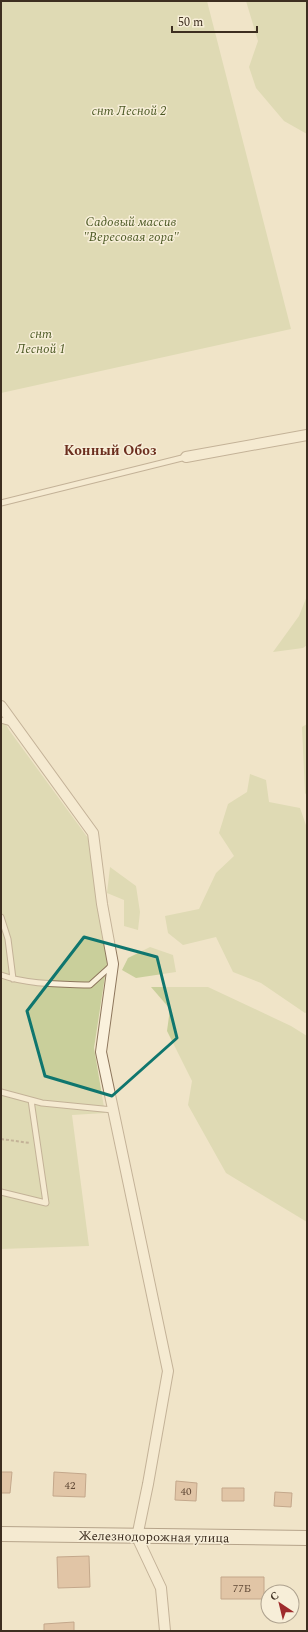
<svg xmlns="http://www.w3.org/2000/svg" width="308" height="1632" font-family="Spectral,serif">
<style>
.green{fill:#c9cf9b}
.building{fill:#cf9f7d;stroke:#8d5f41}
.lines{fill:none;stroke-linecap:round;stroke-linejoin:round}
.lane-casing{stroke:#8d765c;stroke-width:7}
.street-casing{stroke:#8d765c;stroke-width:12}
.secondary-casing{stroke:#6f573f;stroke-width:16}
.path{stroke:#8d765c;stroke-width:2;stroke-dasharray:3 2;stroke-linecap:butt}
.lane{stroke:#faf1dc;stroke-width:5}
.street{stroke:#faf1dc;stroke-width:10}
.secondary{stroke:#faf1dc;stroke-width:14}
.marked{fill:none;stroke:#0f766e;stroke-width:3;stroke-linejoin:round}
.labels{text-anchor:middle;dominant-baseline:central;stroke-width:3;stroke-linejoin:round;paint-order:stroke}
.number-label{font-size:11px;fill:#624a37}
.park-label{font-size:13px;font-style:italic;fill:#4d5a26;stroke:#f7eed8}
.street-label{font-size:13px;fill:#3d2e20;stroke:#f7eed8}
.neighbourhood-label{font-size:14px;font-weight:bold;fill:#6b2e1e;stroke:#f7eed8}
</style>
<rect width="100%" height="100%" fill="#f0e4c8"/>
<path class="green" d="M 1,1 L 207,1 L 291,329 L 1,393 Z
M 246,1 L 307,1 L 307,134 L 284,121 L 256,88 L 249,67 L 258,41 Z
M 307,596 L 307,645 L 303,648 L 273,652 L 299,616 Z
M 1,715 L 9,730 L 88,838 L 107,963 L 94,1048 L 105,1113 L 72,1115 L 89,1246 L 1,1249 Z
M 307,724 L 307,796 L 305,793 L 302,727 Z
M 250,774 L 266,780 L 269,802 L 300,808 L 307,828 L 307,1012 L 305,1013 L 261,983 L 233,972 L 216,937 L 183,945 L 168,933 L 165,916 L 199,909 L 216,873 L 234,856 L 219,833 L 228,804 L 247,792 Z
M 110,867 L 136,886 L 140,912 L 138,930 L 124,926 L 124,900 L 107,893 Z
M 150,947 L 173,955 L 176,972 L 136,978 L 122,970 L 128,958 Z
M 151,987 L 208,987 L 291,1026 L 307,1036 L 307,1222 L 226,1173 L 188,1105 L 192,1081 L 167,1031 L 170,1009 Z"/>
<path class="building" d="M 1,1472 L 12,1472 L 10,1493 L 1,1493 Z
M 54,1472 L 86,1474 L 85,1497 L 53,1496 Z
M 176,1481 L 197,1483 L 196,1501 L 175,1500 Z
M 222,1488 L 244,1488 L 244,1501 L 222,1501 Z
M 275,1492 L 292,1493 L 291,1507 L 274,1506 Z
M 89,1556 L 90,1587 L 58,1588 L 57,1557 Z
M 221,1577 L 264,1577 L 264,1599 L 221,1599 Z
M 74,1622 L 74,1631 L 44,1631 L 44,1624 Z"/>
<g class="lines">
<defs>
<path id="lane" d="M 1,503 L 186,457
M 1,720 L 12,723
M 1,917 L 8,939 L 13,979
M 1,975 C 29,985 60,984 90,985 L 111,966
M 1,1092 L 42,1103 L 113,1110
M 1,1192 L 46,1203 L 31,1100"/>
<path id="street" d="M 186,457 L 307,435
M 1,706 L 93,833 L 102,904 L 113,964 L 101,1052 L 168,1371 L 148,1484 L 137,1537 L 161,1588 L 165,1631"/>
<path id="secondary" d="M 1,1534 L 307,1538"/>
</defs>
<use href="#lane" class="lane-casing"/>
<use href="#street" class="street-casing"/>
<use href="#secondary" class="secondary-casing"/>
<path class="path" d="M 1,1139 L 30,1143"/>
<use href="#lane" class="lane"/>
<use href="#street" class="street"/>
<use href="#secondary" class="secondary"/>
</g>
<path d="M0 0H308V1632H0ZM 84,937 L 157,957 L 177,1038 L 112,1096 L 45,1076 L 27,1011 Z" fill="#f0e4c8" fill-opacity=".55" fill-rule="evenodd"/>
<path class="marked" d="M 84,937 L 157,957 L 177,1038 L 112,1096 L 45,1076 L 27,1011 Z"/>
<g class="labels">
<g class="number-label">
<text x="70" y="1485">42</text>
<text x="186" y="1491">40</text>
<text x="242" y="1588">77Б</text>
</g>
<g class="park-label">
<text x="129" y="111">снт Лесной 2</text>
<text x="131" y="222">Садовый массив<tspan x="131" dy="15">"Вересовая гора"</tspan></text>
<text x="41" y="334">снт<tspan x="41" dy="15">Лесной 1</tspan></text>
</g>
<g class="street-label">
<text transform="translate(154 1537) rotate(1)">Железнодорожная улица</text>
</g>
<g class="neighbourhood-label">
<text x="110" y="450">Конный Обоз</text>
</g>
</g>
<rect width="308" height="1632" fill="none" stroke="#3d2e20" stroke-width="4"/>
<g transform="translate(280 1604) rotate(325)"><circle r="19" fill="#f7eed8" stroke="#ada18e"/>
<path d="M0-3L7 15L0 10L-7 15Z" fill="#9e2a2b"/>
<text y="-6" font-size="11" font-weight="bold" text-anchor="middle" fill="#3d2e20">С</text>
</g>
<path d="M172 26v6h85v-6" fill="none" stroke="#3d2e20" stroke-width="2"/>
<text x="178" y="26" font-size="12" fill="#3d2e20" stroke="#f7eed8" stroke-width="3" paint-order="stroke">50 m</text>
</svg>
